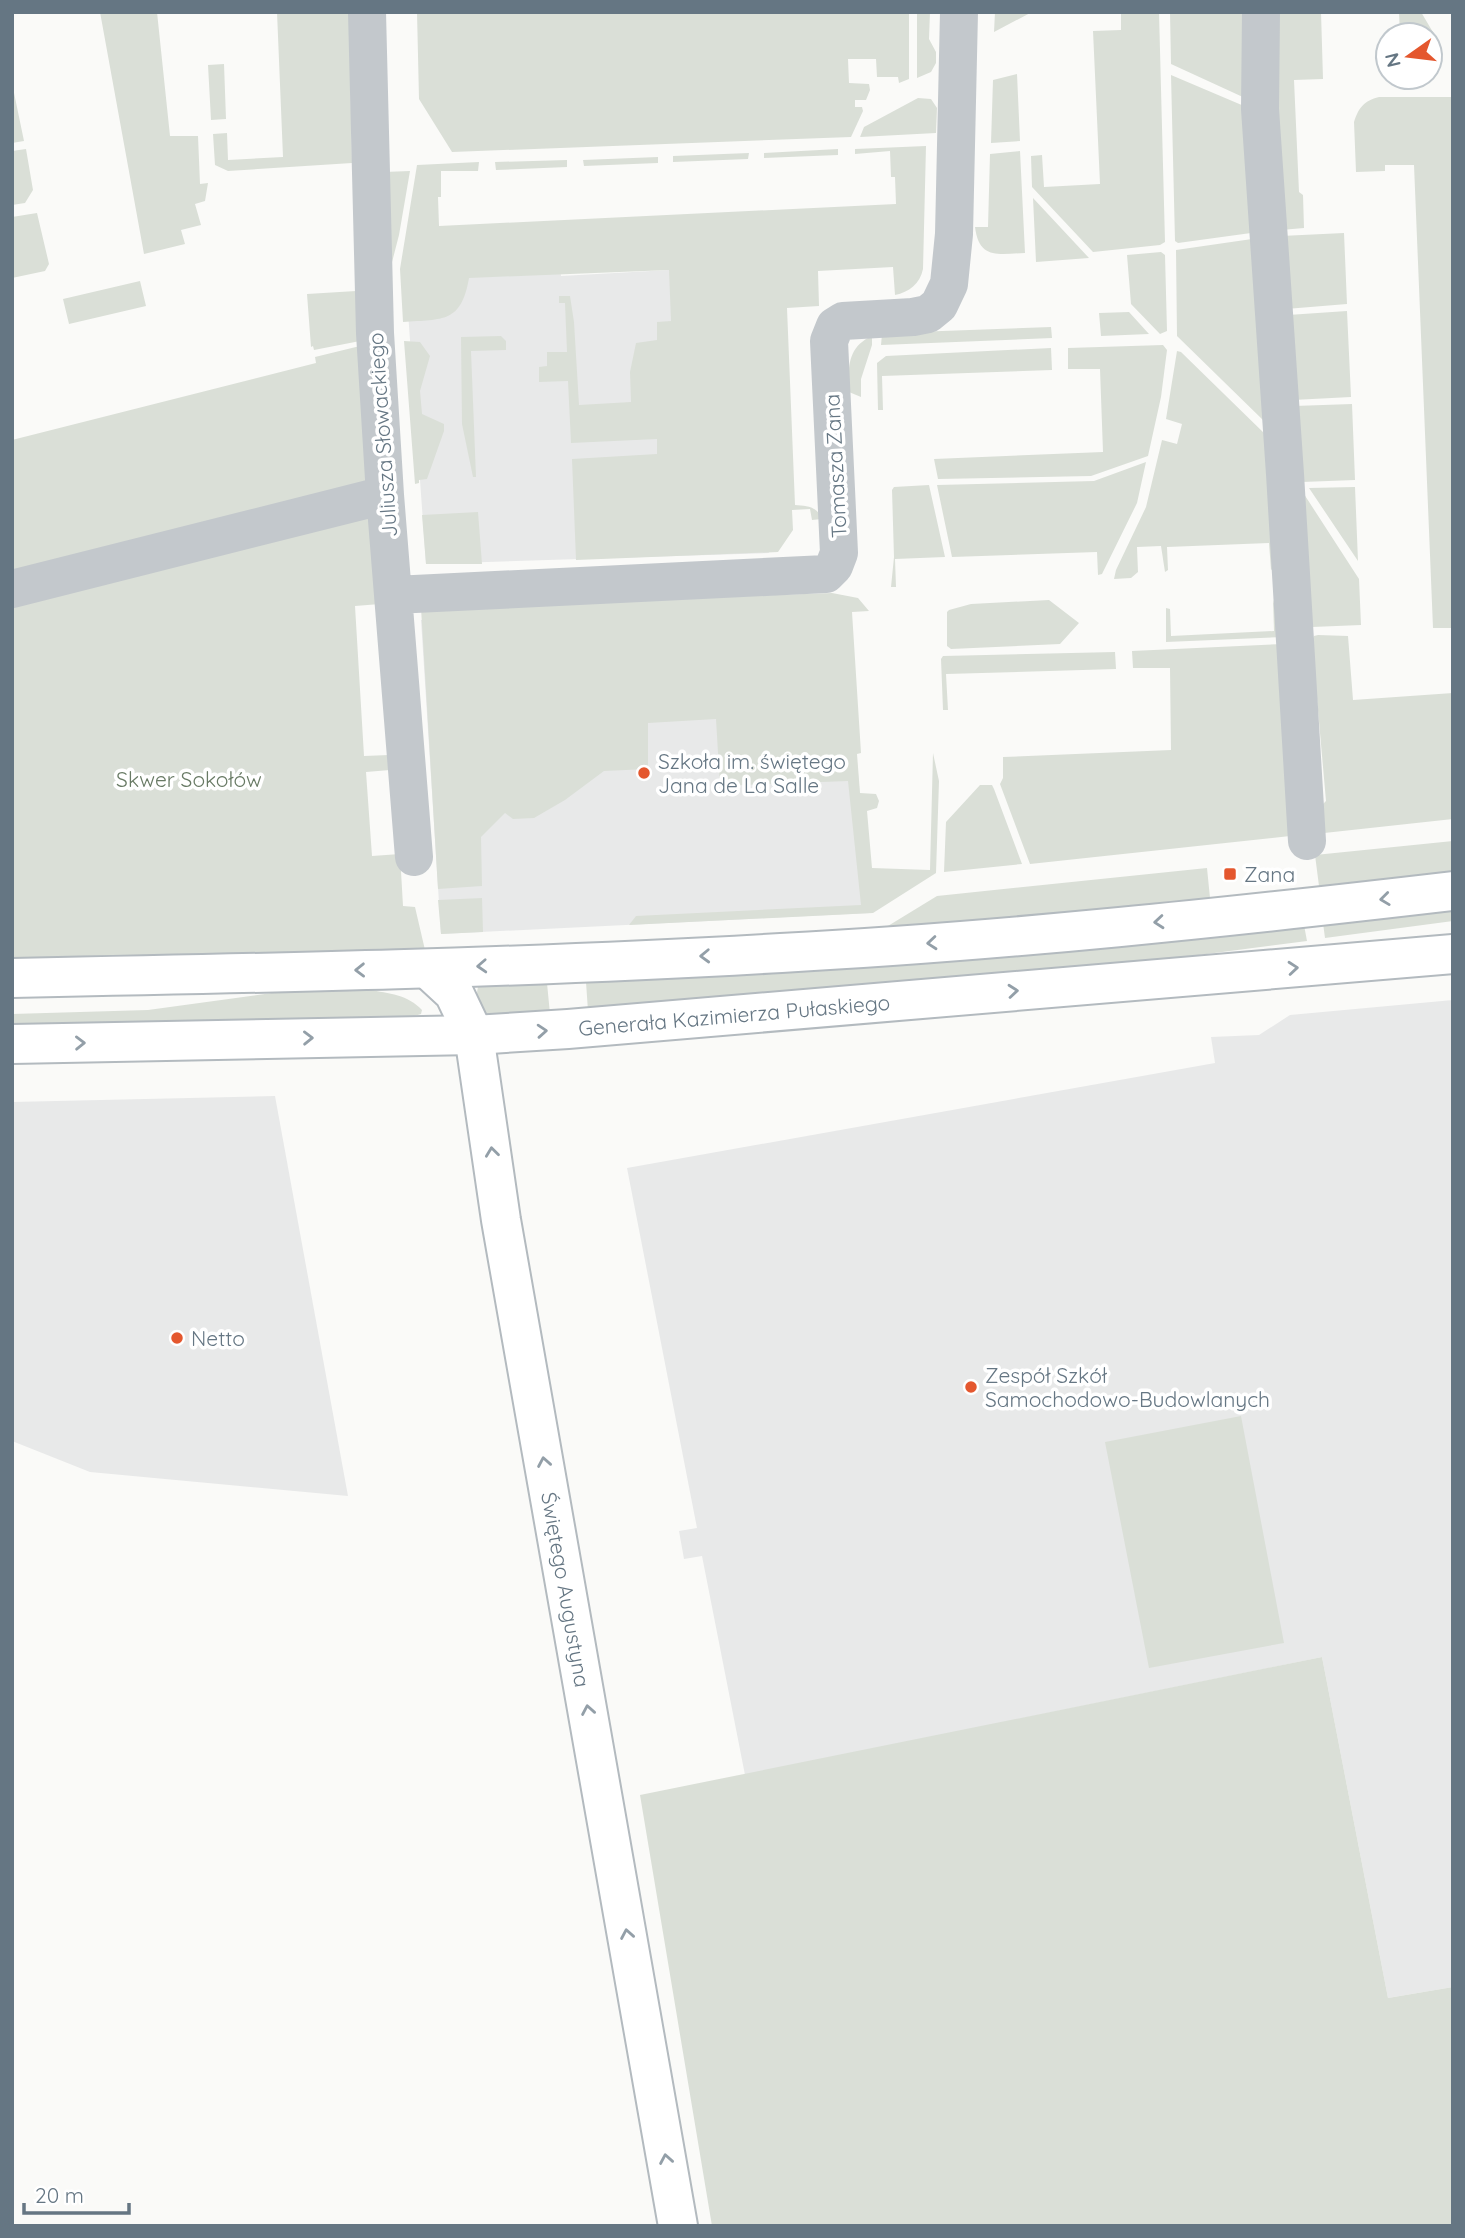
<svg xmlns="http://www.w3.org/2000/svg" width="1465" height="2238" font-family="Quicksand,sans-serif">
<style>
.built{fill:#e8e9e9}
.green{fill:#dadfd7}
.lines{fill:none;stroke-linecap:round;stroke-linejoin:round}
.secondary-casing{stroke:#b3babf;stroke-width:42}
.street{stroke:#c3c8cc;stroke-width:38}
.secondary{stroke:#fff;stroke-width:38}
.oneway{stroke:#939fa8}
.poi-dot{fill:#e4572e;stroke:#fff;stroke-width:2.5}
.labels{text-anchor:middle;dominant-baseline:central;stroke-width:7;stroke-linejoin:round;paint-order:stroke}
.street-label{font-size:21px;fill:#657683;stroke:#fff}
.poi-label{font-size:21px;fill:#657683;stroke:#fff;text-anchor:start}
.park-label{font-size:21px;fill:#687a64;stroke:#fff}
</style>
<rect width="100%" height="100%" fill="#fafaf8"/>
<path class="built" d="M 560,264 L 561,276 L 669,270 L 769,553 L 426,564 L 405,270 Z
M 843,599 L 870,913 L 441,934 L 421,620 Z
M 1453,1000 L 1453,1987 L 1388,1998 L 1322,1657 L 745,1775 L 702,1556 L 684,1559 L 679,1531 L 697,1528 L 627,1168 L 1215,1063 L 1211,1037 L 1259,1035 L 1290,1015 Z
M 275,1096 L 348,1496 L 90,1472 L 12,1441 L 12,1102 Z"/>
<path class="green" d="M 100,12 L 157,12 L 170,136 L 198,136 L 200,184 L 208,183 L 205,201 L 195,204 L 201,225 L 181,230 L 185,244 L 144,254 Z
M 277,12 L 349,12 L 352,163 L 228,171 L 215,165 L 213,134 L 227,133 L 228,160 L 283,157 Z
M 417,12 L 909,12 L 909,79 L 899,83 L 898,77 L 877,77 L 876,59 L 848,59 L 849,83 L 869,84 L 870,90 L 866,100 L 855,100 L 855,107 L 862,107 L 863,111 L 851,137 L 452,152 L 419,99 Z
M 917,12 L 930,12 L 929,39 L 936,52 L 936,63 L 931,72 L 917,78 Z
M 995,12 L 1032,12 L 994,32 Z
M 1121,12 L 1159,12 L 1165,242 L 1160,245 L 1093,252 L 1032,187 L 1031,156 L 1042,155 L 1044,187 L 1100,184 L 1093,31 L 1121,30 Z
M 1170,12 L 1245,12 L 1245,98 L 1171,64 Z
M 1273,12 L 1321,12 L 1323,79 L 1294,80 L 1299,192 L 1303,195 L 1304,228 L 1281,230 Z
M 1399,12 L 1421,12 L 1437,39 L 1430,39 L 1430,35 L 1400,35 Z
M 224,64 L 226,119 L 211,120 L 208,65 Z
M 1017,74 L 1020,141 L 991,143 L 993,80 Z
M 1171,75 L 1244,106 L 1251,233 L 1178,243 L 1175,241 Z
M 12,83 L 24,141 L 12,143 Z
M 1379,97 L 1453,97 L 1453,628 L 1433,628 L 1414,165 L 1385,165 L 1385,171 L 1356,172 L 1354,122 C 1359,107 1364,101 1379,97 Z
M 918,98 L 931,99 L 937,108 L 936,133 L 860,137 L 864,127 Z
M 926,146 L 923,269 C 920,284 909,292 895,295 L 893,267 L 818,271 L 819,306 L 787,308 L 795,505 C 807,506 817,506 822,519 L 812,520 L 810,509 L 792,510 L 793,530 L 778,552 L 576,560 L 572,459 L 657,454 L 657,439 L 571,443 L 568,381 L 539,382 L 539,367 L 547,366 L 547,352 L 567,352 L 565,303 L 559,303 L 559,296 L 570,296 L 574,322 L 579,405 L 631,402 L 630,372 L 636,343 L 657,340 L 657,322 L 671,321 L 669,270 L 469,278 C 461,323 444,319 403,322 L 400,269 L 417,165 L 479,162 L 478,171 L 441,171 L 441,197 L 438,197 L 439,226 L 896,204 L 895,177 L 891,177 L 890,151 L 855,154 L 855,149 Z
M 26,149 L 33,190 L 25,203 L 12,205 L 12,151 Z
M 838,149 L 838,155 L 764,158 L 764,153 Z
M 1020,151 L 1025,253 C 999,254 979,260 975,227 L 988,227 L 990,154 Z
M 749,153 L 748,159 L 673,162 L 673,156 Z
M 658,157 L 658,163 L 584,166 L 583,160 Z
M 567,160 L 567,167 L 496,170 L 495,162 Z
M 410,171 L 399,235 L 390,270 L 384,172 Z
M 1033,198 L 1089,258 L 1036,262 Z
M 37,213 L 49,264 L 45,271 L 12,278 L 12,217 Z
M 1344,233 L 1347,304 L 1286,309 L 1281,236 Z
M 1252,239 L 1265,422 L 1177,336 L 1176,250 Z
M 1161,252 L 1165,255 L 1167,331 L 1160,334 L 1131,304 L 1127,255 Z
M 140,281 L 146,306 L 69,324 L 63,299 Z
M 356,291 L 360,341 L 314,350 L 313,346 L 311,347 L 307,294 Z
M 1347,311 L 1351,397 L 1293,400 L 1288,315 Z
M 1129,312 L 1149,334 L 1101,336 L 1099,313 Z
M 1051,327 L 1052,338 L 881,345 L 882,334 L 887,333 Z
M 501,336 L 506,341 L 506,350 L 471,351 L 476,477 L 473,477 L 462,424 L 461,337 Z
M 872,336 L 872,345 L 861,379 L 861,397 L 849,392 C 848,368 847,347 872,336 Z
M 404,341 L 420,342 L 430,356 L 420,391 L 422,414 L 444,424 L 444,431 L 427,479 L 419,480 L 419,483 L 415,484 Z
M 1163,345 L 1167,350 L 1161,397 L 1148,456 L 1091,476 L 938,479 L 934,459 L 1103,452 L 1100,369 L 1068,369 L 1068,348 Z
M 360,346 L 380,604 L 355,606 L 364,756 L 389,755 L 390,770 L 366,772 L 372,856 L 400,854 L 403,906 L 415,907 L 425,950 L 12,960 L 12,440 L 316,363 L 315,357 Z
M 1051,348 L 1052,370 L 882,376 L 883,410 L 878,410 L 877,363 L 886,356 Z
M 1177,351 L 1181,352 L 1266,435 L 1276,566 L 1271,570 L 1269,543 L 1167,547 L 1168,570 L 1165,572 L 1161,546 L 1137,547 L 1138,572 L 1131,578 L 1114,579 L 1116,570 L 1146,507 L 1162,440 L 1177,444 L 1182,424 L 1166,419 Z
M 1352,404 L 1355,480 L 1302,482 L 1294,406 Z
M 1146,462 L 1137,503 L 1102,574 L 1098,575 L 1097,552 L 952,557 L 937,485 L 1094,481 Z
M 929,485 L 945,557 L 895,559 L 896,587 L 891,587 L 894,557 L 892,490 L 894,487 Z
M 1355,487 L 1358,561 L 1309,488 Z
M 1302,491 L 1359,579 L 1361,625 L 1312,627 Z
M 478,512 L 482,564 L 426,564 L 422,515 Z
M 832,593 L 858,598 L 869,611 L 852,612 L 861,753 L 857,754 L 860,793 L 876,794 L 879,801 L 877,808 L 867,811 L 872,868 L 930,870 L 933,753 L 939,781 L 936,873 L 873,913 L 629,925 L 636,916 L 861,905 L 848,781 L 720,786 L 716,719 L 648,723 L 648,769 L 604,771 L 565,800 L 534,818 L 513,819 L 505,813 L 481,837 L 482,886 L 438,889 L 421,608 Z
M 1049,600 L 1079,623 L 1060,644 L 951,649 L 947,646 L 947,612 L 949,610 L 971,604 Z
M 1273,600 L 1283,637 L 1166,642 L 1166,608 L 1170,609 L 1171,636 L 1274,631 Z
M 1318,635 L 1348,636 L 1353,700 L 1453,693 L 1453,819 L 1315,834 L 1321,806 L 1326,801 L 1312,642 L 1314,636 Z
M 1283,644 L 1299,835 L 1030,864 L 1000,784 L 1003,778 L 1003,757 L 1171,750 L 1170,668 L 1133,668 L 1132,651 Z
M 1115,652 L 1116,669 L 946,674 L 948,710 L 943,710 L 941,659 L 943,656 Z
M 980,785 L 992,785 L 994,789 L 1022,864 L 944,872 L 946,822 Z
M 1453,841 L 1453,871 L 1319,886 L 1315,855 Z
M 1207,868 L 1210,898 L 883,929 L 937,896 Z
M 482,898 L 483,932 L 441,934 L 438,900 Z
M 1453,910 L 1453,921 L 1325,938 L 1323,923 Z
M 1304,925 L 1307,941 L 1153,961 L 588,1011 L 586,982 L 993,958 Z
M 529,983 L 547,983 L 550,1014 L 485,1017 C 479,1008 475,998 478,987 Z
M 369,990 C 389,993 408,995 422,1010 L 421,1014 L 411,1017 L 12,1025 L 12,1014 L 148,1010 L 286,991 Z
M 1241,1416 L 1284,1643 L 1149,1668 L 1105,1442 Z
M 1322,1657 L 1388,1998 L 1453,1987 L 1453,2226 L 712,2226 L 640,1795 Z"/>
<g class="lines">
<defs>
<g id="secondary">
<path id="s1" d="M 428,969 L 454,993 L 474,1035 L 501,1220 L 678,2226"/>
<path d="M 12,978 C 269,973 525,968 781,953 C 1005,941 1230,917 1453,891"/>
<path id="s2" d="M 12,1044 L 474,1035 L 568,1029 L 1453,954"/>
</g>
</defs>
<use href="#secondary" class="secondary-casing"/>
<path class="street" d="M 367,12 L 375,333 L 385,495 L 414,857
M 1261,12 L 1260,109 L 1285,474 L 1307,841
M 12,589 L 385,495
M 394,595 L 826,574 L 834,566 L 839,553 L 829,341 L 835,326 L 843,321 L 913,317 L 928,314 L 939,305 L 949,284 L 954,234 L 959,12"/>
<use href="#secondary" class="secondary"/>
</g>
<defs><path id="oneway-chevron" d="M-2-3.5L2.5 0L-2 3.5" fill="none" stroke-width="1.6" stroke-linecap="round" stroke-linejoin="round" transform="scale(1.75)"/></defs>
<g class="oneway">
<use href="#oneway-chevron" transform="translate(1385 899) rotate(173)"/>
<use href="#oneway-chevron" transform="translate(1159 922) rotate(175)"/>
<use href="#oneway-chevron" transform="translate(932 943) rotate(175)"/>
<use href="#oneway-chevron" transform="translate(705 956) rotate(178)"/>
<use href="#oneway-chevron" transform="translate(482 966) rotate(177)"/>
<use href="#oneway-chevron" transform="translate(1293 968) rotate(-5)"/>
<use href="#oneway-chevron" transform="translate(360 970) rotate(179)"/>
<use href="#oneway-chevron" transform="translate(1013 991) rotate(-5)"/>
<use href="#oneway-chevron" transform="translate(542 1031) rotate(-4)"/>
<use href="#oneway-chevron" transform="translate(308 1038) rotate(-1)"/>
<use href="#oneway-chevron" transform="translate(80 1043) rotate(-1)"/>
<use href="#oneway-chevron" transform="translate(492 1152) rotate(-97)"/>
<use href="#oneway-chevron" transform="translate(544 1462) rotate(-100)"/>
<use href="#oneway-chevron" transform="translate(588 1710) rotate(-100)"/>
<use href="#oneway-chevron" transform="translate(627 1934) rotate(-100)"/>
<use href="#oneway-chevron" transform="translate(666 2159) rotate(-100)"/>
</g>
<g class="poi-dot">
<circle cx="644" cy="773" r="7"/>
<rect x="1223" y="867" width="14" height="14" rx="3.5"/>
<circle cx="177" cy="1338" r="7"/>
<circle cx="971" cy="1387" r="7"/>
</g>
<g class="labels">
<g class="street-label">
<text transform="translate(382 435) rotate(-94)">Juliusza Słowackiego</text>
<text transform="translate(835 466) rotate(-93)">Tomasza Zana</text>
<text stroke="none"><textPath href="#s2" startOffset="723">Generała Kazimierza Pułaskiego</textPath></text>
<text stroke="none"><textPath href="#s1" startOffset="644">Świętego Augustyna</textPath></text>
</g>
<g class="poi-label">
<text x="658" y="761">Szkoła im. świętego<tspan x="658" dy="24">Jana de La Salle</tspan></text>
<text x="1244" y="874">Zana</text>
<text x="191" y="1338">Netto</text>
<text x="985" y="1375">Zespół Szkół<tspan x="985" dy="24">Samochodowo-Budowlanych</tspan></text>
</g>
<g class="park-label">
<text x="189" y="779">Skwer Sokołów</text>
</g>
</g>
<rect width="1465" height="2238" fill="none" stroke="#657683" stroke-width="28"/>
<g transform="translate(1409 56) rotate(256)"><circle r="33" fill="#ffffff" stroke="#c1c8cd" stroke-width="2"/>
<path d="M0-5L12 26L0 18L-12 26Z" fill="#e4572e"/>
<text y="-10" font-size="19" font-weight="bold" text-anchor="middle" fill="#657683">N</text>
</g>
<path d="M24 2203v10h105v-10" fill="none" stroke="#657683" stroke-width="3.5"/>
<text x="35" y="2203" font-size="21" fill="#657683" stroke="#ffffff" stroke-width="5" paint-order="stroke">20 m</text>
</svg>
